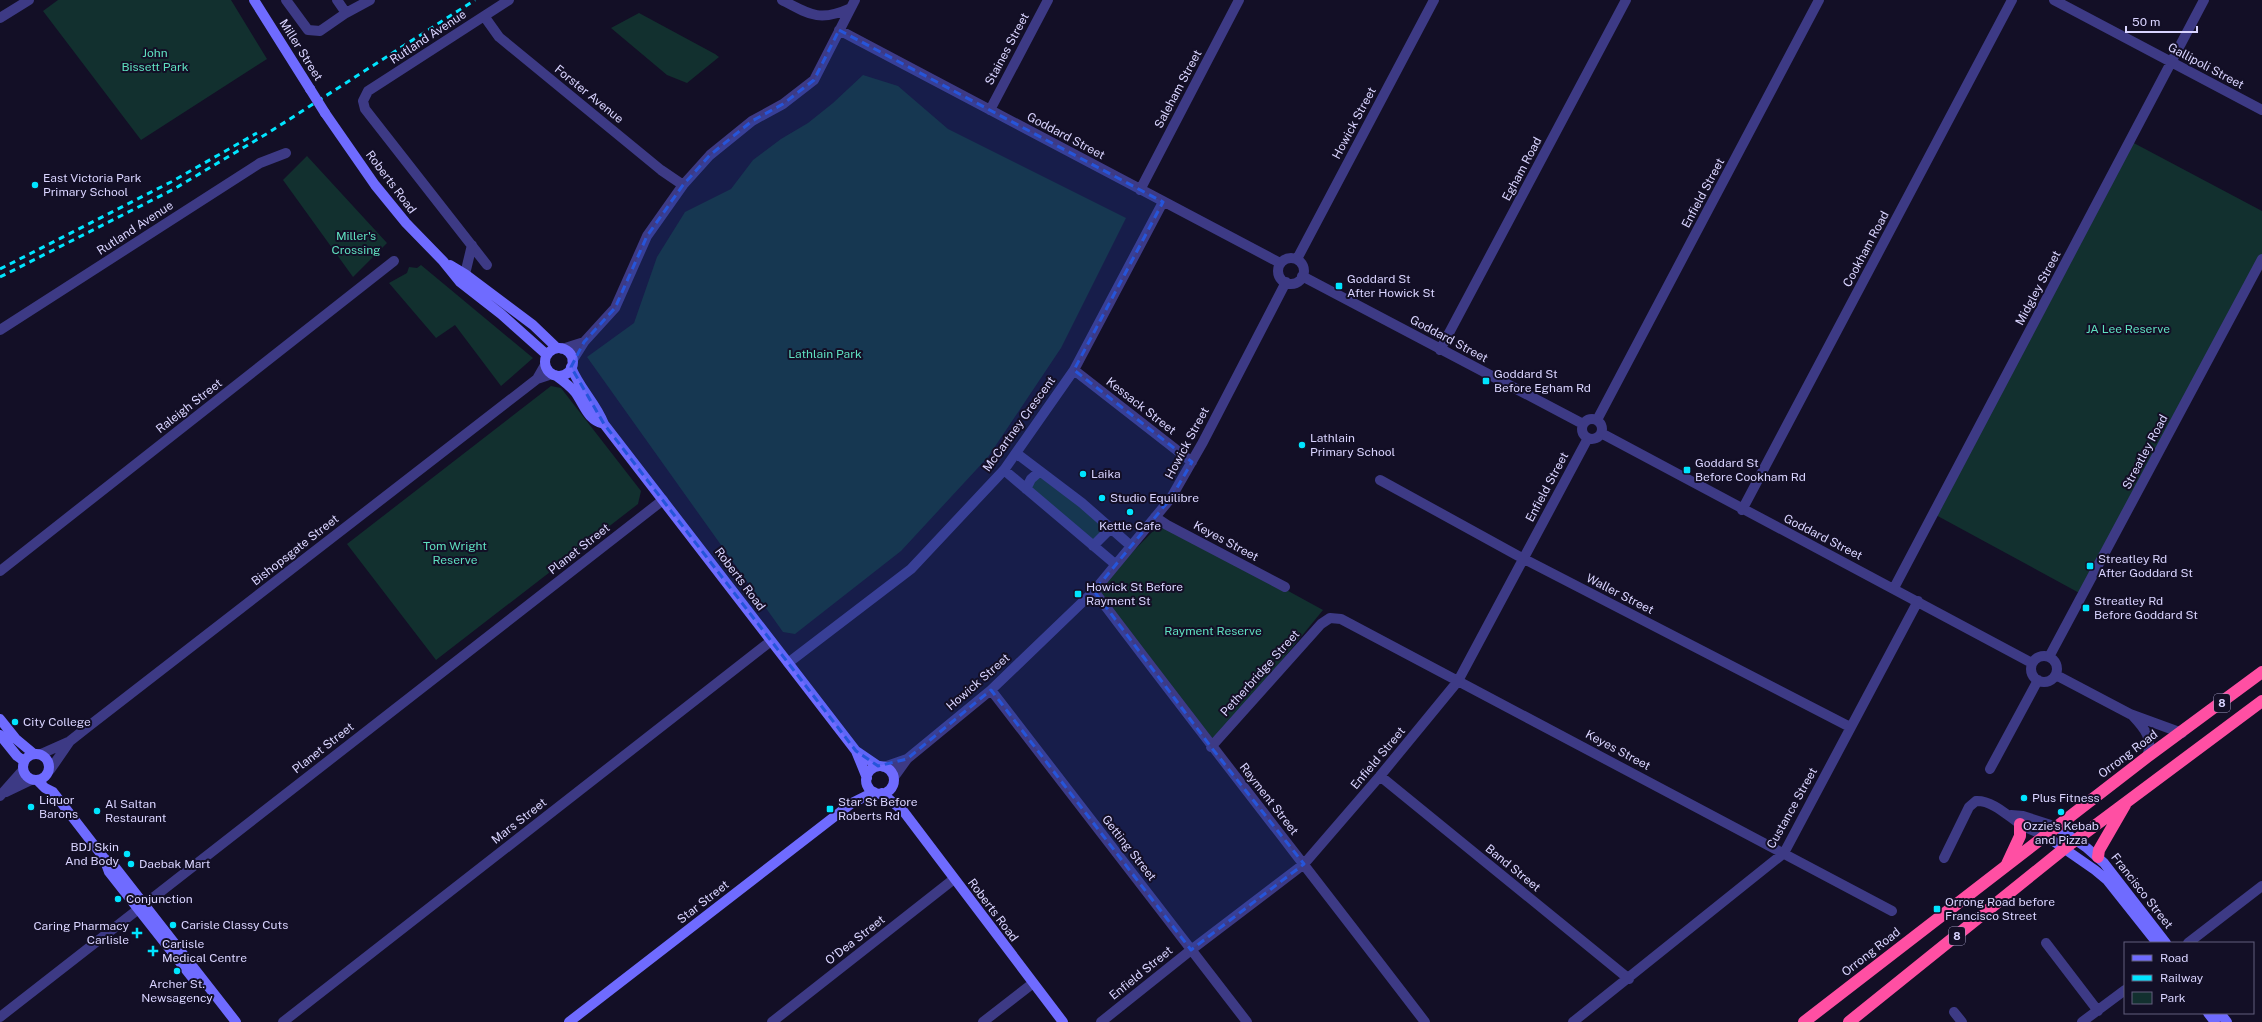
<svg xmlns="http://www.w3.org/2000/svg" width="2262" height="1022" font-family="'Public Sans',sans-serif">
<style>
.green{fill:#12302f}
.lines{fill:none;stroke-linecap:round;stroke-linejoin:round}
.street{stroke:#3d3a85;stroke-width:10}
.secondary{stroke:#6f6bff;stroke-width:10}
.highway{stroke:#ff4fa3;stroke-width:12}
.rail{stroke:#00e5ff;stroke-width:3;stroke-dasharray:6 5;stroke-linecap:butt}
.secondary-bridge{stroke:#6f6bff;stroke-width:10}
.marked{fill:#2655da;fill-opacity:0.2;stroke:#2655da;stroke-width:3;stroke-dasharray:8 5;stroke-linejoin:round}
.poi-dot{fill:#00e5ff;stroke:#130f26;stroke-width:1.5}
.labels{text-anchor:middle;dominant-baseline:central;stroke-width:4;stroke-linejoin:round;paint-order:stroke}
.shield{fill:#130f26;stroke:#9e99be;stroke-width:1}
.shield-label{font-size:11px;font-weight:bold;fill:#d9d4ff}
.street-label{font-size:12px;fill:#d9d4ff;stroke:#130f26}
.park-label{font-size:12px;fill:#5fe0c0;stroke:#130f26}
.poi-label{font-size:12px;fill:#d9d4ff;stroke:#130f26;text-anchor:start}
</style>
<rect width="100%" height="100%" fill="#130f26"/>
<path class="green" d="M 58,0 L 231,0 L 267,59 L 141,140 L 43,11 Z
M 639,13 L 715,54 L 719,57 L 687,83 L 667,75 L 611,28 Z
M 863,75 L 898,86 L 948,129 L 1126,218 L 1061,348 L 988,457 L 901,551 L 795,634 L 783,632 L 587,357 L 634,323 L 657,257 L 685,212 L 731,189 L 753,160 L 781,139 L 808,123 L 833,103 Z
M 2130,141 L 2262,211 L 2262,259 L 2083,595 L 1934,514 Z
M 307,156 L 387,243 L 353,277 L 283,180 Z
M 421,265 L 533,358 L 501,386 L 455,325 L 436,338 L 389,283 L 407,273 L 409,267 L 417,268 Z
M 551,386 L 561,388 L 641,491 L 638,504 L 436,660 L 347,544 Z
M 1039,472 L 1110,529 L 1093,546 L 1026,489 Z
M 1162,522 L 1323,610 L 1211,747 L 1094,591 Z"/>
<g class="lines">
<path class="street" d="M 286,0 L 308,30 L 320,31 L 346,13 L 370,0
M 337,0 L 346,13
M 782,0 C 810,15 820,22 851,8
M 2054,0 L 2262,110
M 484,16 L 499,37 L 661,170 L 683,185
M 0,18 L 29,0
M 839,30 L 1280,263
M 990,110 L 1048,0
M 1140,190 L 1239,0
M1278 271a13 13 0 1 1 26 0a13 13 0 1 1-26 0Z
M 1297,259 L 1434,0
M 487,265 L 365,109 L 363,101 L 368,91 L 509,0
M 465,274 L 472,245
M 1302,276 L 1583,424
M 0,330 L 260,163 L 286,153
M 562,349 L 584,342
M 1440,350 L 1626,0
M 572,361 L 584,342 L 615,308 L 647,236 L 683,185 L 710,155 L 752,121 L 783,104 L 814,80 L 855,0
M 1074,370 L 1192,462
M 537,379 L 545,365
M1582 429a10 10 0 1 1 20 0a10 10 0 1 1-20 0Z
M 1597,420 L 1819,0
M 1601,433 L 2032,663
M 1016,453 L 1082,503 L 1131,546
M 1004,470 L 1115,564
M 1380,480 L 1524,559 L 1850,727
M 1026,489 L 1031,479 L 1039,472
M 1742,510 L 2012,0
M 1155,517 L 1167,525 L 1285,587
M 1093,546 L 1110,529
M 0,571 L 394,261
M 1894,588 L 2204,0
M 1094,591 C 1203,736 1315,878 1425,1022
M2031 669a13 13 0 1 1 26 0a13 13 0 1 1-26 0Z
M 2049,657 L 2262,259
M 788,663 L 911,569 L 1004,470 L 1074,370 L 1163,202
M 2056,675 L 2130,714 L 2182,733
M 991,690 L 1247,1022
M 2132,715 C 2144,728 2154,738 2147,757
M 1211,747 L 1321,624 L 1330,618 L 1341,619 L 1892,911
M 41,754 L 68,742
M 884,767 L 907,759
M 1990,769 L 2038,680
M 50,770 L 70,741 L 89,726 L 537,379 L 552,374
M 1380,776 L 1629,979
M 894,777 L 907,759 L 991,690 L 1094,591 L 1171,498 L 1203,442 L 1286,282
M 6,792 L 31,780
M 0,796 L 23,770
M 2011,815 L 2023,816 L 2057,827
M 1944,858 L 1969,807 L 1976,801 C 1992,800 2008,816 2020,824 C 2027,829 2038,832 2046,836
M 2046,943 L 2098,1011
M 2188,943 L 2262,886
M 1954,1012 L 1962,1022
M 0,1017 L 663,500
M 283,1022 L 771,641
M 772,1022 L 954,879
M 983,1022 L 1032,984
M 1101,1022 L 1191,950 L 1304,864 L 1380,776 L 1458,681 L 1588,438
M 1573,1022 L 1784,853 L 1918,601
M 2082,1022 L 2125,990"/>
<path class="secondary" d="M 254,0 L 310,89
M 325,113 L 375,185 L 406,223 L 443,261 L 460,282 L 501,314 L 547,355
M 450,265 L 465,274 L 533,325 L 557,348
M545 362a14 14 0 1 1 28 0a14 14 0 1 1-28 0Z
M 571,367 C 579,388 596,403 604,424 L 856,751 L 878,766
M 555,375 C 562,380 569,385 575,392 C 584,404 587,420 604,424
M 0,719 L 16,739 L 34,754
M 0,735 L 17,756 L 24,761
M 856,751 L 867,778
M23 767a13 13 0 1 1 26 0a13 13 0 1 1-26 0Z
M866 780a14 14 0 1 1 28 0a14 14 0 1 1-28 0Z
M 38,781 L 45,788 L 53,792 L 104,858 L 115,867 L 236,1022
M 882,793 L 904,812 L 1063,1022
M 2057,827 L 2087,848 L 2104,863 L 2166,943
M 2046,836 L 2095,870 L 2107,880 L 2157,943
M 104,858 L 109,872 L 194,980
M 2208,1013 L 2215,1022
M 2220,1013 L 2227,1022
M 569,1022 L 852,803 L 874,792"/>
<path class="highway" d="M 2098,857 L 2099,850 L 2125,805
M 2007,864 L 2020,836 L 2020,824
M 1804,1022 L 2147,757 L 2262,672
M 1849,1022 L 2065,848 L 2262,701"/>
<path class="rail" d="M 0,269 L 171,182 L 257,133
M 0,277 L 174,189 L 268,133 L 475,0"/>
<path class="secondary-bridge" d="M 310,89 L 325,113"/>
</g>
<path class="marked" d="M 839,30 L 1163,202 L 1074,370 L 1192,462 L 1171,498 L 1094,591 L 1211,747 L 1304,864 L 1191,950 L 991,690 L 907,759 L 878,766 L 856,751 L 604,424 L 571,367 L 584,342 L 615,308 L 647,236 L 683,185 L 710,155 L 752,121 L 783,104 L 814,80 Z"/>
<g class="poi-dot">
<circle cx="35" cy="185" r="4"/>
<rect x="1335" y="282" width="8" height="8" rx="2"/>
<rect x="1482" y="377" width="8" height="8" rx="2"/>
<circle cx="1302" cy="445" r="4"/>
<rect x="1683" y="466" width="8" height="8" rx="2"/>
<circle cx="1083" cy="474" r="4"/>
<circle cx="1102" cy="498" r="4"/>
<circle cx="1130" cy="512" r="4"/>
<rect x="2086" y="562" width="8" height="8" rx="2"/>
<rect x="1074" y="590" width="8" height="8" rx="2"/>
<rect x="2082" y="604" width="8" height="8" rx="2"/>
<circle cx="15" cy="722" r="4"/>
<circle cx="2024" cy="798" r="4"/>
<circle cx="31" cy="807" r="4"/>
<rect x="826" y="805" width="8" height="8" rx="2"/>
<circle cx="97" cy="811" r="4"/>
<circle cx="2061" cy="812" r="4"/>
<circle cx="127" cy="854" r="4"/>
<circle cx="131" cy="864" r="4"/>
<circle cx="118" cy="899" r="4"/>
<rect x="1933" y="905" width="8" height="8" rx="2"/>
<circle cx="173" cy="925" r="4"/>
<path d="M135 927h4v4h4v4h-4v4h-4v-4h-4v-4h4z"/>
<path d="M151 945h4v4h4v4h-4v4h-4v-4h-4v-4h4z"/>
<circle cx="177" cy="971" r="4"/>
</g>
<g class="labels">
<g class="shield">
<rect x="2214" y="694" width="16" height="18" rx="3"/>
<rect x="1949" y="927" width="16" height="18" rx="3"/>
</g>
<g class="shield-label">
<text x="2222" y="703">8</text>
<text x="1957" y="936">8</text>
</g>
<g class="street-label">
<text transform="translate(428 37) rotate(-33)">Rutland Avenue</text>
<text transform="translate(1007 49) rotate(-62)">Staines Street</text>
<text transform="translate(301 50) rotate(58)">Miller Street</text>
<text transform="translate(2206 66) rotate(28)">Gallipoli Street</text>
<text transform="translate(1178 89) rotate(-62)">Saleham Street</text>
<text transform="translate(589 94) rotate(39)">Forster Avenue</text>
<text transform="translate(1354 123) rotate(-62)">Howick Street</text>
<text transform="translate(1066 136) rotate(28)">Goddard Street</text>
<text transform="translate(1522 169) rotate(-62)">Egham Road</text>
<text transform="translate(391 182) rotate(53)">Roberts Road</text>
<text transform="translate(1703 193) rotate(-62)">Enfield Street</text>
<text transform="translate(135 228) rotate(-33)">Rutland Avenue</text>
<text transform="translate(1866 249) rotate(-62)">Cookham Road</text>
<text transform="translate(2038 288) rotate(-62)">Midgley Street</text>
<text transform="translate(1449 339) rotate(28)">Goddard Street</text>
<text transform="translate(189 406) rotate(-38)">Raleigh Street</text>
<text transform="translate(1141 406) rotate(38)">Kessack Street</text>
<text transform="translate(1019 424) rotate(-54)">McCartney Crescent</text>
<text transform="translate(1187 443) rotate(-62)">Howick Street</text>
<text transform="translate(2145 452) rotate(-62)">Streatley Road</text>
<text transform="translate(1547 487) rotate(-62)">Enfield Street</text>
<text transform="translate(1823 537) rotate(27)">Goddard Street</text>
<text transform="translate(1226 541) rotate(28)">Keyes Street</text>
<text transform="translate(579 549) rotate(-38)">Planet Street</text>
<text transform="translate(295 550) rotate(-38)">Bishopsgate Street</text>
<text transform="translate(740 579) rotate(53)">Roberts Road</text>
<text transform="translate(1620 594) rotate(27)">Waller Street</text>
<text transform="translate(1260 673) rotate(-48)">Petherbridge Street</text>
<text transform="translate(978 682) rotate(-41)">Howick Street</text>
<text transform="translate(323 748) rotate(-38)">Planet Street</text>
<text transform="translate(1618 750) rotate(28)">Keyes Street</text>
<text transform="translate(2128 754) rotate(-37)">Orrong Road</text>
<text transform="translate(1378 758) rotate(-50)">Enfield Street</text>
<text transform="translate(1269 799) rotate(52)">Rayment Street</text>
<text transform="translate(1792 808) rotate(-61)">Custance Street</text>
<text transform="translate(519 821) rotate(-38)">Mars Street</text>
<text transform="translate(1129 848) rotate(52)">Getting Street</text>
<text transform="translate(1513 868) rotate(39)">Band Street</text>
<text transform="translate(2142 891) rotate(52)">Francisco Street</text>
<text transform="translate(703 902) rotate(-38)">Star Street</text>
<text transform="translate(993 910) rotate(53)">Roberts Road</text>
<text transform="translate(855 940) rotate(-38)">O'Dea Street</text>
<text transform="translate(1871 952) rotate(-38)">Orrong Road</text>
<text transform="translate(1141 973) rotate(-39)">Enfield Street</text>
</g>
<g class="park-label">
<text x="155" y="53">John<tspan x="155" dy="14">Bissett Park</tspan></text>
<text x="356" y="236">Miller's<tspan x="356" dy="14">Crossing</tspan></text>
<text x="2128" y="329">JA Lee Reserve</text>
<text x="825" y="354">Lathlain Park</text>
<text x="455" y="546">Tom Wright<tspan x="455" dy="14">Reserve</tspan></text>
<text x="1213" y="631">Rayment Reserve</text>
</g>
<g class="poi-label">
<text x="43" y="178">East Victoria Park<tspan x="43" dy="14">Primary School</tspan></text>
<text x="1347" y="279">Goddard St<tspan x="1347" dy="14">After Howick St</tspan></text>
<text x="1494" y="374">Goddard St<tspan x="1494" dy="14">Before Egham Rd</tspan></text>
<text x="1310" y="438">Lathlain<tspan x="1310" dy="14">Primary School</tspan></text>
<text x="1695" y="463">Goddard St<tspan x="1695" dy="14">Before Cookham Rd</tspan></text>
<text x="1091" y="474">Laika</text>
<text x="1110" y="498">Studio Equilibre</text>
<text x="1130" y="526" text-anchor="middle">Kettle Cafe</text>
<text x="2098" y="559">Streatley Rd<tspan x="2098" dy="14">After Goddard St</tspan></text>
<text x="1086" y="587">Howick St Before<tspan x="1086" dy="14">Rayment St</tspan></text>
<text x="2094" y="601">Streatley Rd<tspan x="2094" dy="14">Before Goddard St</tspan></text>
<text x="23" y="722">City College</text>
<text x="2032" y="798">Plus Fitness</text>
<text x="39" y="800">Liquor<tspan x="39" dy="14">Barons</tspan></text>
<text x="838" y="802">Star St Before<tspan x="838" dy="14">Roberts Rd</tspan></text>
<text x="105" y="804">Al Saltan<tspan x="105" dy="14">Restaurant</tspan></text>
<text x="2061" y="826" text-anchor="middle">Ozzie's Kebab<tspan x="2061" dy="14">and Pizza</tspan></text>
<text x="119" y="847" text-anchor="end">BDJ Skin<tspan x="119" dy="14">And Body</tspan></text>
<text x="139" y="864">Daebak Mart</text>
<text x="126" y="899">Conjunction</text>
<text x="1945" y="902">Orrong Road before<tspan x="1945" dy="14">Francisco Street</tspan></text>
<text x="181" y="925">Carisle Classy Cuts</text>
<text x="129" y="926" text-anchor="end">Caring Pharmacy<tspan x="129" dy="14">Carlisle</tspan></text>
<text x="162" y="944">Carlisle<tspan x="162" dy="14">Medical Centre</tspan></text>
<text x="177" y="984" text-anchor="middle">Archer St.<tspan x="177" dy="14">Newsagency</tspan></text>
</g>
</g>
<rect x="2124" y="942" width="130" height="72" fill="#130f26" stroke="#625e7d"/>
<rect x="2132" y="955" width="20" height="6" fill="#6f6bff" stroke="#625e7d"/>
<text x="2160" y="962" font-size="12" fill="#d9d4ff">Road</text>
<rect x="2132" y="975" width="20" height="6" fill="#00e5ff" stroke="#625e7d"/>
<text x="2160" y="982" font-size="12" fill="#d9d4ff">Railway</text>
<rect x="2132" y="992" width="20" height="12" fill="#12302f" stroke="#625e7d"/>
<text x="2160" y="1002" font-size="12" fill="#d9d4ff">Park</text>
<path d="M2126 26v6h71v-6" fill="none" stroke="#d9d4ff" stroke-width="2"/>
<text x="2132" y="26" font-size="12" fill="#d9d4ff" stroke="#130f26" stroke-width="3" paint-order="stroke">50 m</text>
</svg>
